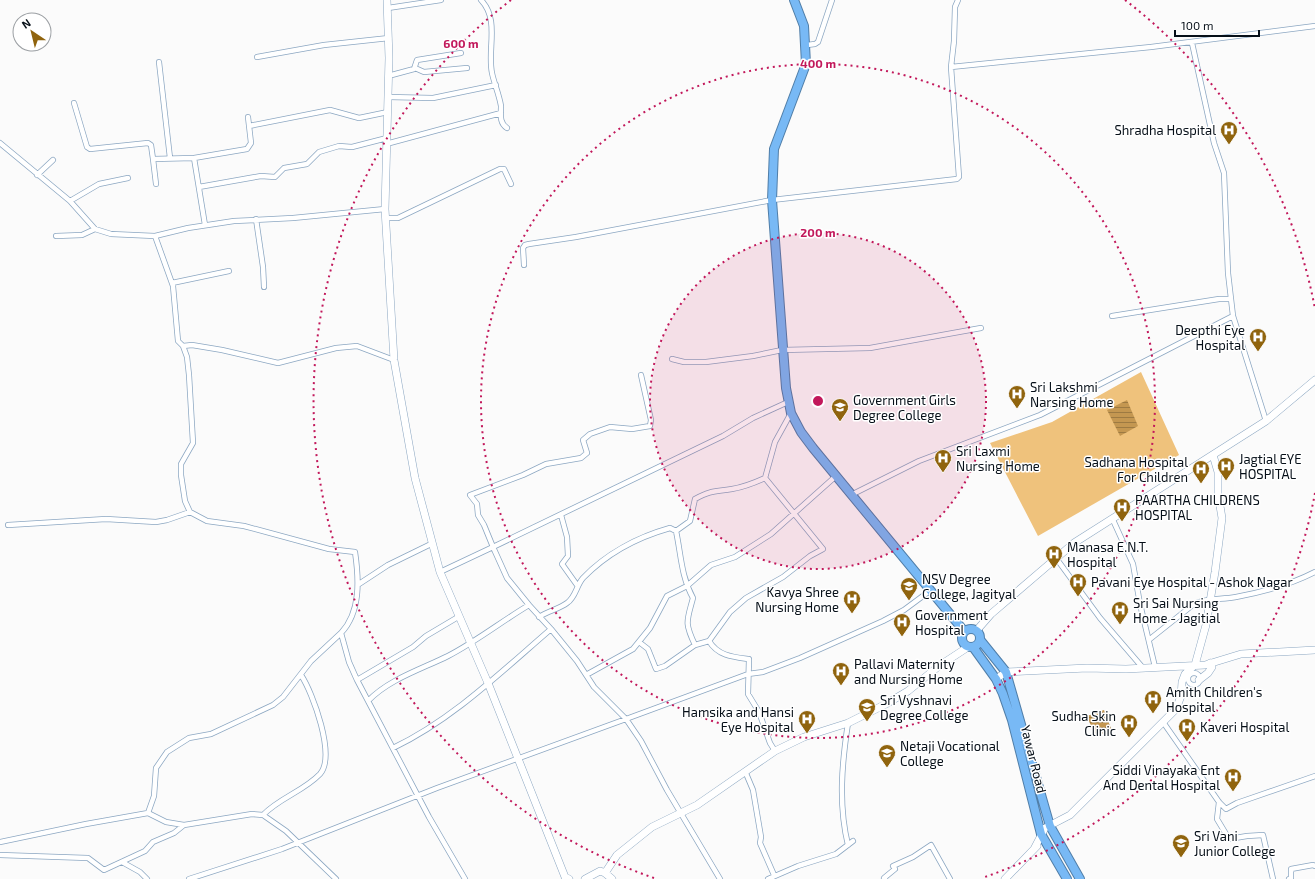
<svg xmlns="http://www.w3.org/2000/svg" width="1315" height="879" font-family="'Exo 2',sans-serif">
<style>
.green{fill:#efc27c}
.water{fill:url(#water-rules)}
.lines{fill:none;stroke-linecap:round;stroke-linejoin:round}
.street-casing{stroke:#8ca7c2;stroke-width:6}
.secondary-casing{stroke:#8ca7c2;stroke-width:8}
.highway-casing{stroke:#507ea8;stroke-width:10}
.street{stroke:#fff;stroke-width:4.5}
.secondary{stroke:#fff;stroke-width:7}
.highway{stroke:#78b9f5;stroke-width:8}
.ring{fill:none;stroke:#c2185b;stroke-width:2;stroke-dasharray:2 4}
.labels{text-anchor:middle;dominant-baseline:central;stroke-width:3;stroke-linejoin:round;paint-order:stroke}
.poi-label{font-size:13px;fill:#060f18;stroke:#fff;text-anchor:start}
.street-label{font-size:13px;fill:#060f18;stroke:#fff}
.centre{fill:#c2185b;stroke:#fff;stroke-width:2}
.ring-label{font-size:12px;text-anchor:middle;font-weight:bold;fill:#c2185b;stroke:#fff;stroke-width:3;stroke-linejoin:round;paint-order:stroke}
</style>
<defs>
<pattern id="water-rules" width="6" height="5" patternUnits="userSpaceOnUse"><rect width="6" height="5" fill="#c49751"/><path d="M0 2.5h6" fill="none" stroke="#9d7a42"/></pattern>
</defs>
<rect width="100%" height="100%" fill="#fbfbfb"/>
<path class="green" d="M 1141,372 L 1179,455 L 1038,536 L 990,443 L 1052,422 Z"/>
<path class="water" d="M 1127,400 L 1138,426 L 1120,436 L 1107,410 Z
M 1104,710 L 1112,731 L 1095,736 L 1087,716 Z"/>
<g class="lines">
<defs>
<path id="street" d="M 481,0 C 500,20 487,49 492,73 C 494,83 499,94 501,106 C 501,114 499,123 507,128
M 388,8 L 441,0
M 1192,43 L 1214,143 L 1224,173 L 1228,273 L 1233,316 L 1266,421
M 807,45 L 815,44 L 818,42 L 832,0
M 257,57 L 324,45 L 389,38
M 159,62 L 170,158
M 951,67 L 1151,47 L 1315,26
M 415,68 L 424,72 L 467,68
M 388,76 L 414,69 L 417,60 L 461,53
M 388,97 L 433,98 L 496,85
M 74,103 L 87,147 L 90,149 L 148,143 L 151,145 L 153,159 L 194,158
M 249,126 L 330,110 L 359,118 L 388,112
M 0,143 L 70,201 L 95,229 L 111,234 L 155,236 L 173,286 L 178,341 L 183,346 L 192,345 L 222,350 L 278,363 L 336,348 L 357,346 L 394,360
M 386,144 L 501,113
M 153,159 L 156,184
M 37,175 L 53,160
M 199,187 L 261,176 L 275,177 L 284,168 L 307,164 L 319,152 L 339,146 L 352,147 L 387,138
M 70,201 L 99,184 L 128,178
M 385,218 L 398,218 L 500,169 L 504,169 L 511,184
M 256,219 L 263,267 L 264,287
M 205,225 L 194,158 L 247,149 L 251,143 L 248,117
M 56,236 L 82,235 L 95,229
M 155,236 L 188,228 L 234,221 L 293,218 L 385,209
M 524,265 L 523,248 L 525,245 L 529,244 L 576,237 L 772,200 L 957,179 L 959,177 L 951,67 L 954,41 L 955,7 L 958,0
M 172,283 L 229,271
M 1112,316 L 1219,299 L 1231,299
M 183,346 L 187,357 L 189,375 L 193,443 L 181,464 L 181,475 L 185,501 L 190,512 L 207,521 L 244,526 L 329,549 L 355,552 C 359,579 361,612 341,633 L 349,662 L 357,680 L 429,817 L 465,879
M 672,359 L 684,362 L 706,362 L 753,356 L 782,350 L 870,348 L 981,328
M 641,375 L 651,420 L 650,426 L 632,429 L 610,427 L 590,434 L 583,440 L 587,453 L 581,458 L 546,464 L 523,475 L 470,495 L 477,504 L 478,515 L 484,525 L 493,547 L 723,436 L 753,418 L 788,402
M 765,478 L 775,442 L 791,413
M 851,495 L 919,461 L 1040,415 L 1233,316
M 561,515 L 567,537 L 568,556 L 562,564 L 577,585
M 1113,520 L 1133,564 L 1140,604 L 1155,667
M 8,525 L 106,519 L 156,522 L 167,520 L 190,512
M 1056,558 L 1100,618 L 1143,668
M 440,572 L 493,547 L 507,578 L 529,605
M 359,584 L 388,565 L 431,544
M 539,617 C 548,611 559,609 567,603 C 576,597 576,586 583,578 C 606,554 638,537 670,528 L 676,531
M 1150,639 L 1194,604 C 1208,597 1221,600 1236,597 C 1263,592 1290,585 1315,572
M 709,641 C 718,656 733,657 749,659 L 748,694 L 759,712 L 770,743 L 775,751
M 639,642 L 648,649 L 656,669 L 665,666 L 695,645 L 709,641 L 730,612 L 746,598 L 783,577 L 810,556 L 823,549 L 765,478 C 754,483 744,487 732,489 C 714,492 712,490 695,499 L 690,521 L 676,531 C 681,554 681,576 693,598 C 687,621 684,622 695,645
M1188 679a6 6 0 1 1 12 0a6 6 0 1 1-12 0Z
M 586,675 L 633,649 L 650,628 L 667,596 L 687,586 L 711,565 L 735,557 L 771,534 L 836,476
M 357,680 L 413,647 L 426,636 L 458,617
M 368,701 C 389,679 422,669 448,656 C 477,641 502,621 529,605 L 551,629
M 1163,722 L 1219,802 L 1226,809 L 1237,803 L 1315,776
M 393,748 C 452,720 501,672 551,629 L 577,661 L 594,687 L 626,719 L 748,674 L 763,672 L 800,658 L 883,621 L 904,610 L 931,590
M 745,771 L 753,790 L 761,837 L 760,843 L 774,875
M 1219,802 L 1217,819 L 1229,839 L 1247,836 L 1263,835 L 1273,879
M 148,813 L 154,796 L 156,768 L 167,752 L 189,738 L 211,734 L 273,705 L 283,697 L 311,661 L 341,633
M 263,815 C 279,798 304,791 320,774 C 336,756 313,693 301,675
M 0,842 L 86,824 L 148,813 L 166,822 L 184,825
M 848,845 C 838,804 842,763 848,723
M 0,855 L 88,858 L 104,870 L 145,851 L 153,842 L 174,833 L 184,825 L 252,814 L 263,815 L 286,831 L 336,879
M 122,862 L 140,872 L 147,879
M 189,879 L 282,849 L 437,788 L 626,719 L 641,741 L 667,790 L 720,879
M 768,879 L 798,866 L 836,854 L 853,841
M 885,879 L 884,878 L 895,869 L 893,866 L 913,857 L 931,845 L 950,879
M 1289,879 L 1291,878 L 1291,869 L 1313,865 L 1315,866"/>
<path id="secondary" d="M 387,0 L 389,58 L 385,209 L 394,360 L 415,478 L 440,572 L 488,683 L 565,877 L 569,879
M 977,630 L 991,614 L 1074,543 L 1266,421 L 1315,380
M 996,679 L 1006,672 L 1087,668 L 1126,669 L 1205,665 L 1241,654 L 1315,650
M 1199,680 L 1208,673 L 1212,667 L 1210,663
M 1034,849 L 1045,828 L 1070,815 L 1176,709 L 1181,696 L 1182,682 L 1185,674 L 1195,665 L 1206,625 L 1215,572 L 1222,518 L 1218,494 L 1218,472 L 1213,455
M 605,873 L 617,855 L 652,827 L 697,805 L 775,751 L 804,737 L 848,723 L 886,704 L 908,691 L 939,666 L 968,647
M 585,879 L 600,871 L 605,873 L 612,879
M 1005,879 L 1037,846"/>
<path id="highway" d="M 794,0 L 804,26 L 806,64 L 774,149 L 772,200 L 786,388 L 791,413 L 801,432 L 813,448 L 964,631
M962 638a9 9 0 1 1 18 0a9 9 0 1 1-18 0Z
M 981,641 L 1006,672 L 1050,826 L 1080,879
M 973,647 L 996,679 L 1003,694 L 1012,720 L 1041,834 L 1067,879"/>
</defs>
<use href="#street" class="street-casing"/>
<use href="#secondary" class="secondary-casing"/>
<use href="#highway" class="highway-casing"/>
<use href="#street" class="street"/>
<use href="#secondary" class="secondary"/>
<use href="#highway" class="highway"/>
</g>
<circle cx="818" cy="401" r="168" fill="#c2185b" fill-opacity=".12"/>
<g class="ring">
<circle cx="818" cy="401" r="168"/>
<circle cx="818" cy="401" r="337"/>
<path d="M1315 493A505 505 0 0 1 982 878M654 878A505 505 0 0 1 511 0M1125 0A505 505 0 0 1 1315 309"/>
</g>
<defs>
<symbol id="hospital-pin" viewBox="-11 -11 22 30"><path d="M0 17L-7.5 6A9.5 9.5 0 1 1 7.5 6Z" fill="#90640e" stroke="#fff"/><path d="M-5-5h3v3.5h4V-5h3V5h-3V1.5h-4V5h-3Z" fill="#fff"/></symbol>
<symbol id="university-pin" viewBox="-11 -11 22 30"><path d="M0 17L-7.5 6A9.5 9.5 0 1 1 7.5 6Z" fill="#90640e" stroke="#fff"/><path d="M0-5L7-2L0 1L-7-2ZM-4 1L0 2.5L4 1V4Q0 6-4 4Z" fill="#fff"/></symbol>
</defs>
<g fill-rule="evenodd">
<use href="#hospital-pin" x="1219" y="120" width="20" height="27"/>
<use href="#hospital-pin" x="1248" y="327" width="20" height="27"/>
<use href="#hospital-pin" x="1007" y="384" width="20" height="27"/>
<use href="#university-pin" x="830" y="397" width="20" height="27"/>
<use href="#hospital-pin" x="933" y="448" width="20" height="27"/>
<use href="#hospital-pin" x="1216" y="456" width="20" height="27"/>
<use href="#hospital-pin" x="1191" y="459" width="20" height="27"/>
<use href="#hospital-pin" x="1112" y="497" width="20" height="27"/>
<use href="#hospital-pin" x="1044" y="544" width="20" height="27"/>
<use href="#hospital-pin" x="1068" y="572" width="20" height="27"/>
<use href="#university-pin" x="899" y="576" width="20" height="27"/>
<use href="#hospital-pin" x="842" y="589" width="20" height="27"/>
<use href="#hospital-pin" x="1110" y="600" width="20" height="27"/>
<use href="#hospital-pin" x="892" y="612" width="20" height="27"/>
<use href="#hospital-pin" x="831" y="661" width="20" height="27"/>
<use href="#hospital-pin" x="1143" y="689" width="20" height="27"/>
<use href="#university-pin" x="857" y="697" width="20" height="27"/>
<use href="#hospital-pin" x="797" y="709" width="20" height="27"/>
<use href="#hospital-pin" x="1119" y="713" width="20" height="27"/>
<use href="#hospital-pin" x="1177" y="717" width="20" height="27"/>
<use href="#university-pin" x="877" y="743" width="20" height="27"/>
<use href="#hospital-pin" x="1223" y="767" width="20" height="27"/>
<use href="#university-pin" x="1171" y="833" width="20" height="27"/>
</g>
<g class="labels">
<g class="poi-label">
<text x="1216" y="130" text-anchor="end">Shradha Hospital</text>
<text x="1245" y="330" text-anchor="end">Deepthi Eye<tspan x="1245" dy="15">Hospital</tspan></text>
<text x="1030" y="387">Sri Lakshmi<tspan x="1030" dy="15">Narsing Home</tspan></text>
<text x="853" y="400">Government Girls<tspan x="853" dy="15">Degree College</tspan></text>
<text x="956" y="451">Sri Laxmi<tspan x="956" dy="15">Nursing Home</tspan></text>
<text x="1239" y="459">Jagtial EYE<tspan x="1239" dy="15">HOSPITAL</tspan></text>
<text x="1188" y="462" text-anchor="end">Sadhana Hospital<tspan x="1188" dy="15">For Children</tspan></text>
<text x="1135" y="500">PAARTHA CHILDRENS<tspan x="1135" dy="15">HOSPITAL</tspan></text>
<text x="1067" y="547">Manasa E.N.T.<tspan x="1067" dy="15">Hospital</tspan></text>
<text x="922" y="579">NSV Degree<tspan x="922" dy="15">College, Jagityal</tspan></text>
<text x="1091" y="582">Pavani Eye Hospital - Ashok Nagar</text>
<text x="839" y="592" text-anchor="end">Kavya Shree<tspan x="839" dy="15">Nursing Home</tspan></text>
<text x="1133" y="603">Sri Sai Nursing<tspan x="1133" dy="15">Home - Jagitial</tspan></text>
<text x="915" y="615">Government<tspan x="915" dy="15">Hospital</tspan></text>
<text x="854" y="664">Pallavi Maternity<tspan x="854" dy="15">and Nursing Home</tspan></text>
<text x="1166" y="692">Amith Children's<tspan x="1166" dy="15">Hospital</tspan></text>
<text x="880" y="700">Sri Vyshnavi<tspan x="880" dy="15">Degree College</tspan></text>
<text x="794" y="712" text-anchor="end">Hamsika and Hansi<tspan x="794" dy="15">Eye Hospital</tspan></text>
<text x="1116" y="716" text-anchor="end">Sudha Skin<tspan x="1116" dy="15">Clinic</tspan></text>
<text x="1200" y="727">Kaveri Hospital</text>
<text x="900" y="746">Netaji Vocational<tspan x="900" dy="15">College</tspan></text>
<text x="1220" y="770" text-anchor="end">Siddi Vinayaka Ent<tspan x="1220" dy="15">And Dental Hospital</tspan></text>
<text x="1194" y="836">Sri Vani<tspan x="1194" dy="15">Junior College</tspan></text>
</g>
<g class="street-label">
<text transform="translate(1034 759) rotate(76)">Yawar Road</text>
</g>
</g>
<circle cx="818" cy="401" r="6" class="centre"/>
<g class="ring-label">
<text x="461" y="48">600 m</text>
<text x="818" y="68">400 m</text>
<text x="818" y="237">200 m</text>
</g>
<g transform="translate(32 32) rotate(325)"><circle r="19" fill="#ffffff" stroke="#9b9fa3"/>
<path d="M0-3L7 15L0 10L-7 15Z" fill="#90640e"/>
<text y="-6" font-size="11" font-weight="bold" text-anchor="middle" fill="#060f18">N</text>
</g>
<path d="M1175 30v6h84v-6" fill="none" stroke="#060f18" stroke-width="2"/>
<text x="1181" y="30" font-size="12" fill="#060f18" stroke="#ffffff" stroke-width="3" paint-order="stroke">100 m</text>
</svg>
